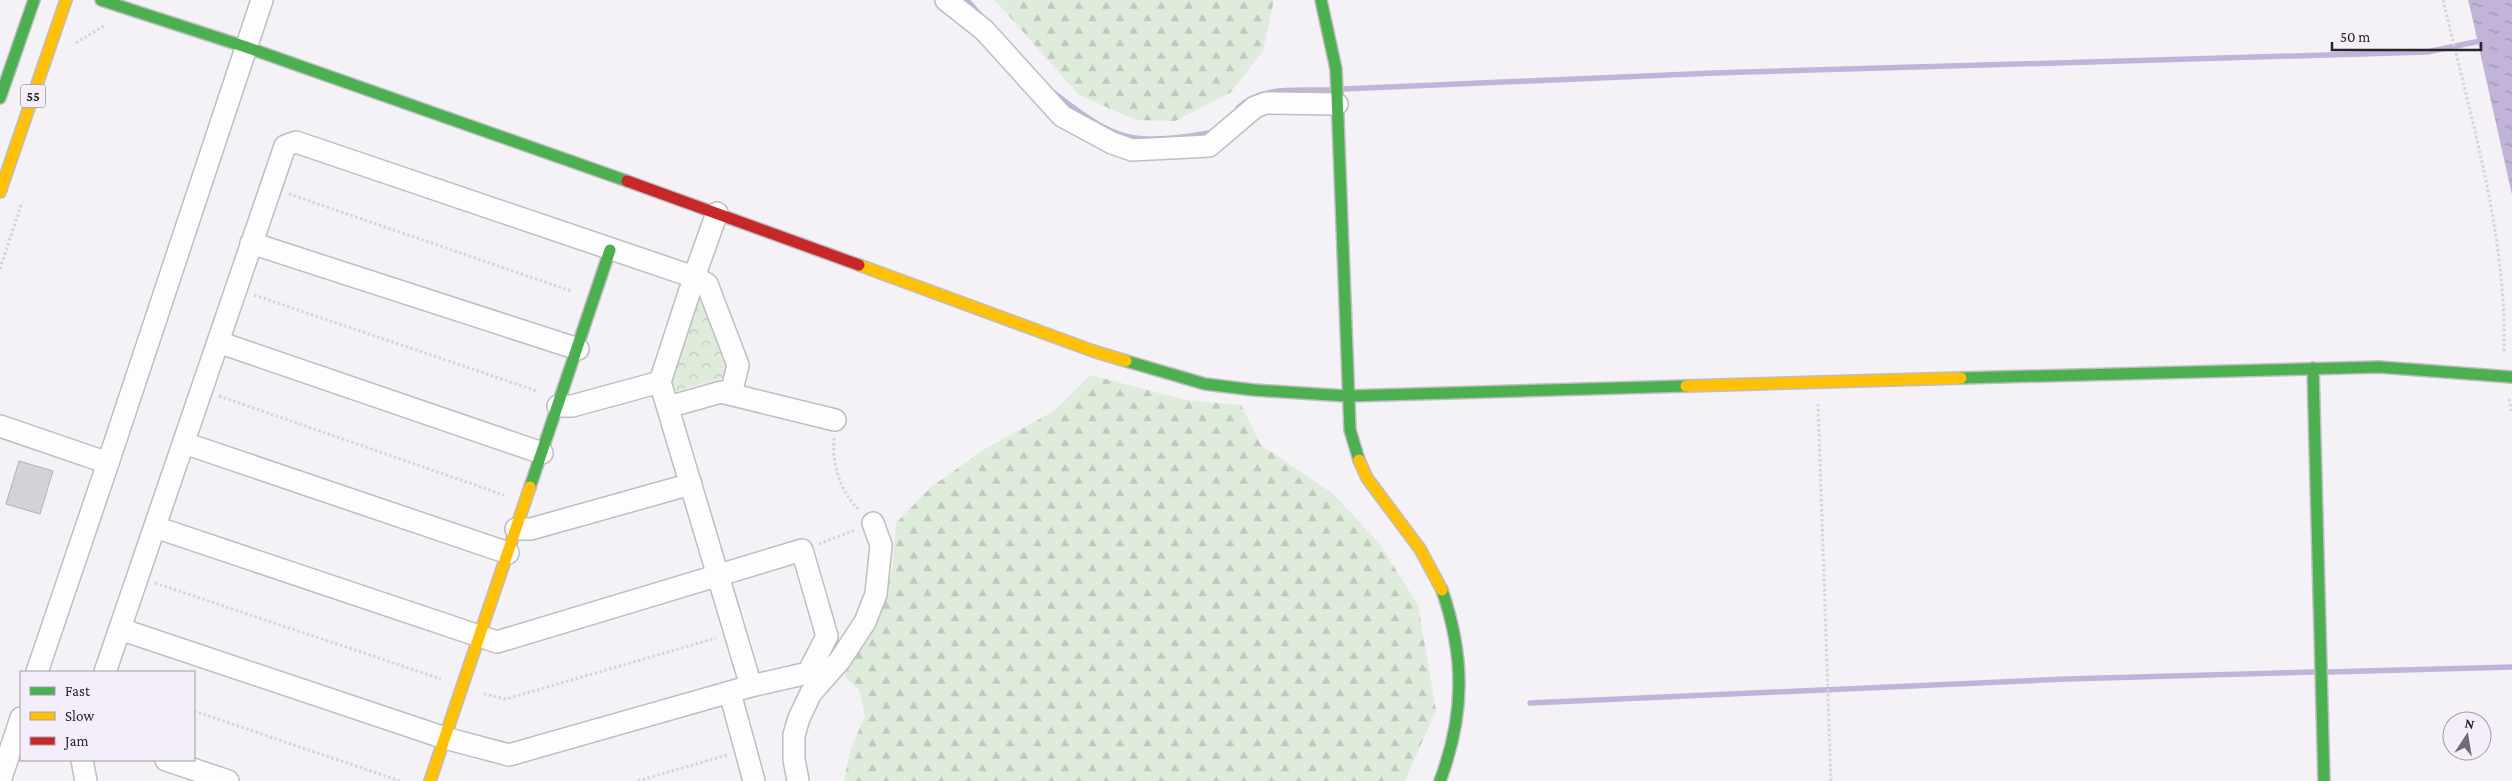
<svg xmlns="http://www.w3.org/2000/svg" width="2512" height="781" font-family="'Crimson Pro',serif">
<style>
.forest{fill:url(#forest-firs)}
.park{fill:url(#park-crowns)}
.water{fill:url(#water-ripples)}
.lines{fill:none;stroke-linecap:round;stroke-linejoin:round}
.stream{stroke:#c2b4d8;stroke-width:5.5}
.building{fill:#d5d3d8;stroke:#b2b0b4}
.street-casing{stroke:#bfbdc2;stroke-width:24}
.fast-casing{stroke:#bfbdc2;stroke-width:14}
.slow-casing{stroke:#bfbdc2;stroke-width:14}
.jam-casing{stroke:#bfbdc2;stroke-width:14}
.path{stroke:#d6d5d8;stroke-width:3;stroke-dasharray:2.5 2.5;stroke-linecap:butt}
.street{stroke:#fdfdfe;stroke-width:21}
.fast{stroke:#4caf50;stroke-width:11}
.slow{stroke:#ffc107;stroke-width:11}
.jam{stroke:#c62828;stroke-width:11}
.labels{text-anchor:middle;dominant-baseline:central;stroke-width:4.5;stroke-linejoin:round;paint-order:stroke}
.shield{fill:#f3eefa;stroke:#646168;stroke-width:1}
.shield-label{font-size:14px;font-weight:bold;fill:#272529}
</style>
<defs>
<pattern id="forest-firs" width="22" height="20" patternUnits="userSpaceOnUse" patternTransform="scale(1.25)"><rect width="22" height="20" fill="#dfecdb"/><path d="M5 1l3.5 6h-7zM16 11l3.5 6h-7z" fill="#bfcabc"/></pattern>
<pattern id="park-crowns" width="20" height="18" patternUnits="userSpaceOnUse" patternTransform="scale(1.25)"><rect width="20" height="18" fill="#dfecdb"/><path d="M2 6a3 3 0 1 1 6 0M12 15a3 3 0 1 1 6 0" fill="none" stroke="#bfcabc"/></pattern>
<pattern id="water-ripples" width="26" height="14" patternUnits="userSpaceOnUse" patternTransform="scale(1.25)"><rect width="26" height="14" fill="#c2b4d8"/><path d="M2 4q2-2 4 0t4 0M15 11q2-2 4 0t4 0" fill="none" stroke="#9e92af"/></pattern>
</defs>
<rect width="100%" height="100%" fill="#f4f1f7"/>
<path class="forest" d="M 995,0 L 1274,0 L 1263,51 L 1231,92 L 1175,121 L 1136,120 L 1079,95 Z
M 1091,375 L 1185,400 L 1241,405 L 1261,445 L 1332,493 L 1379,543 L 1418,605 L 1436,710 L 1405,781 L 844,781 L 850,751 L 865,716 L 859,690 L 844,675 L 874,625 L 892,570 L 896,523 L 931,487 L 985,449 L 1054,411 Z"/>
<path class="park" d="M 699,290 L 732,364 L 727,377 L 674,392 L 670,381 Z"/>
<path class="water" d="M 2468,0 L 2512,0 L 2512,195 L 2471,12 Z"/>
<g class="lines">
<path class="stream" d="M 967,0 L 980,15
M 1343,89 L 1714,73 L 2427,52 L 2485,40
M 1054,93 C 1073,108 1104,132 1129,137 C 1153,142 1190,137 1214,132
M 1238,108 C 1262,85 1299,91 1329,90
M 2329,672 L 2512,667
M 1530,703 L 2066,679 L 2315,672"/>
</g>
<path class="building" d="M 19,461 L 53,471 L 40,514 L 6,504 Z"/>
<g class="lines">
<defs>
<path id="street" d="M 946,0 L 984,30 L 1062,116 L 1112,143 L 1132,150 L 1209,146 L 1255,107 L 1266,103 L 1337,104
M 251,243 L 578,349
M 694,277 L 717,213
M 218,342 L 542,453
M 660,382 L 690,290
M 558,406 L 572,406 L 660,382 L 751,686
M 668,407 L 721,392 L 835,420
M 0,426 L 108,463 L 262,0
M 184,443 L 508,553
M 516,529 L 531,529 L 691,484
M 120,629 L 445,738 L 509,755 L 751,686 L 808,673 L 827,636 L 802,550 L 497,642 L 155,527
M 37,672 L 108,463
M 105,672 L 285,146 L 296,142 L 694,277 L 707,284 L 738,365 L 731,394
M 730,693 L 754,781
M 82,760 L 86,781
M 166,760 L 228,781
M 0,781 L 21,718
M 798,781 L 794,759 L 794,735 L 799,718 L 811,693 L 840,660 L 865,622 L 876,594 L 881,545 L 873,523"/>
<path id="fast" d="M 101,0 L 246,47 L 627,181
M 1321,0 L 1336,69 L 1350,430 L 1359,460
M 0,98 L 34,0
M 1126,361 L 1205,384 L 1254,390 L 1347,396 L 1686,386
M 2313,368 L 2324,781
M 1961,378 L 2379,367 L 2512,377
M 530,487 L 610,250
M 1440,781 C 1465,714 1465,657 1442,590"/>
<path id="slow" d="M 0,192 L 66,0
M 859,265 L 1093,351 L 1126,361
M 1686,386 L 1961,378
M 1359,460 L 1367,478 L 1420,549 L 1442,590
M 430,781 L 530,487"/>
<path id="jam" d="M 627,181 L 859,265"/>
</defs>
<use href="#street" class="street-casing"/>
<use href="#fast" class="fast-casing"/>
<use href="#slow" class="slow-casing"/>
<use href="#jam" class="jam-casing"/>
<path class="path" d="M 2443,0 C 2470,116 2507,233 2504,353
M 76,43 L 105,25
M 289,194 L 571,291
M 0,269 L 22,202
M 254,295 L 537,391
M 219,396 L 504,495
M 2509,399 L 2512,411
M 1818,404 L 1831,781
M 834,438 C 832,465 840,491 859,510
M 819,544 L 855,530
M 155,583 L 441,679
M 484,694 L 506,699 L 716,638
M 194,711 L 400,781
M 638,781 L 727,755"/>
<use href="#street" class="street"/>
<use href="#fast" class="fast"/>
<use href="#slow" class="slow"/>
<use href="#jam" class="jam"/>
</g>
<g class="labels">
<rect class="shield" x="20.5" y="84.5" width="25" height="23" rx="4"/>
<g class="shield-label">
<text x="33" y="96">55</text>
</g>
</g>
<rect x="20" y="671" width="175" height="90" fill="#f3eefa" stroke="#a19ea6"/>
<rect x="30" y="687" width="25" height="8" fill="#4caf50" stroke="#a19ea6"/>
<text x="65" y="696" font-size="15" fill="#272529">Fast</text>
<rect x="30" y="712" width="25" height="8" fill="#ffc107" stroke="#a19ea6"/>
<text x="65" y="721" font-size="15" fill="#272529">Slow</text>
<rect x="30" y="737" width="25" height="8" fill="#c62828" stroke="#a19ea6"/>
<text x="65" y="746" font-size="15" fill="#272529">Jam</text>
<g transform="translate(2467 736) rotate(12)"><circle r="24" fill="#f3eefa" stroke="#a19ea6"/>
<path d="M0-4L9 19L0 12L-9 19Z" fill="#6f6c71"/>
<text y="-8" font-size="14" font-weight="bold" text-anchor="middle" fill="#272529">N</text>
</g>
<path d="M2332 42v8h149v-8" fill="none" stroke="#272529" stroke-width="2.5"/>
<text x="2340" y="42" font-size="15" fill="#272529" stroke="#f3eefa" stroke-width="4" paint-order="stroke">50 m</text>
</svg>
